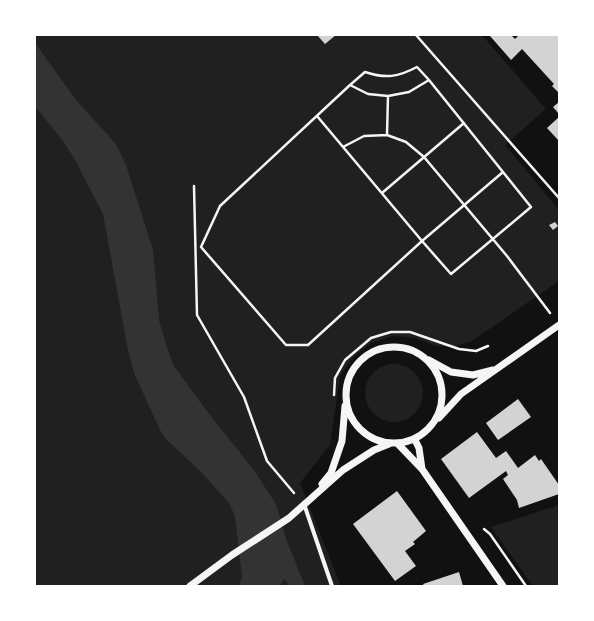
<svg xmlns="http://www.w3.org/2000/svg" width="594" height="621" font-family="Manrope,sans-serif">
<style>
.green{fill:#202020}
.water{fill:#333}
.building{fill:#d3d3d3}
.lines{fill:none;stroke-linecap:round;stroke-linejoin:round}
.path{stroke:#f5f5f5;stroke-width:2.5}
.minor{stroke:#f5f5f5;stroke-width:4}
.tertiary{stroke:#f5f5f5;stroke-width:7}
</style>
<rect width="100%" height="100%" fill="#111"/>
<path class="green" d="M 35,35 L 482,35 L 546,109 L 505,145 L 559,210 L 559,281 L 472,341 L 453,347 L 436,346 L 416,338 L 393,336 L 371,343 L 353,357 L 340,376 L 330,445 L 300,483 L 341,586 L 35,586 Z
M365 393a29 29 0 1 1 58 0a29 29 0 1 1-58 0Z
M 559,505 L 559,586 L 533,586 L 491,527 Z"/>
<path class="water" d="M 35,43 L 77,101 L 116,144 L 126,165 L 153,250 L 159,320 L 167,348 L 174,366 L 206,410 L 253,469 L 276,504 L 286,539 L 305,586 L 289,586 L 286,580 L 284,579 L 280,586 L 239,586 L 242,577 L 237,533 L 235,516 L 229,503 L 202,473 L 165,438 L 160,430 L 134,373 L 127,345 L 103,214 L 75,160 L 63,141 L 35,106 Z"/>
<path class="building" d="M 317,35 L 336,35 L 325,44 Z
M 492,35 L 511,35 L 515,39 L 519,35 L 559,35 L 559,93 L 552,86 L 554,84 L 522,49 L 511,60 L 490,36 Z
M 559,102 L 559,114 L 553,107 Z
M 559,117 L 559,141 L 547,128 Z
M 555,222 L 558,226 L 553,230 L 549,225 Z
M 518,399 L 531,417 L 498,440 L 486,423 Z
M 477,432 L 496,458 L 506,451 L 518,468 L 535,455 L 539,461 L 541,459 L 559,485 L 559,494 L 519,508 L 517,500 L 503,479 L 508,475 L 506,471 L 469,498 L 441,459 Z
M 397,491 L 426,531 L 413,542 L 415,544 L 405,551 L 416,566 L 395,581 L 353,524 Z
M 459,572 L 463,586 L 424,586 L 423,584 Z"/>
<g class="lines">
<path class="path" d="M 416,35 L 559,198
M 429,80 L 531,207 L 451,274 L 422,241 L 308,345 L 286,345 L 201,247 L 220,206 L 350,85 L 368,94 L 388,96 L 409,92 Z
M 350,85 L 365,72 C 386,79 398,77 417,67 L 429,80
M 317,116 L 422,241 L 503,172
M 387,135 L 388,96
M 343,147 L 364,136 L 387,135 L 406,142 L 424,157 L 507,256 L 550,313
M 194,186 L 197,315 L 244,397 L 267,461 L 294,493
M 382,193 L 464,123
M 334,395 L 335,378 L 345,360 L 371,338 L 391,332 L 410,332 L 459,349 L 476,351 L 488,346
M 484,529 L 490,534 L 526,586"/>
<path class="minor" d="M 304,504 L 332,586"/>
<path class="tertiary" d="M346 395a48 48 0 1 1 96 0a48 48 0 1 1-96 0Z
M 429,360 L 451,372 L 473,375 L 493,370
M 439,418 L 461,394 L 559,325
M 415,440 L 419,448 L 422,469
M 398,444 L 422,469 L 503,586
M 322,484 L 331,473 L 342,441 L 345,406
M 190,586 L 232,555 L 289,518 L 343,470 L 374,450 L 389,444"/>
</g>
<rect width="594" height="621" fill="none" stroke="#ffffff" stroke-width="72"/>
</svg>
